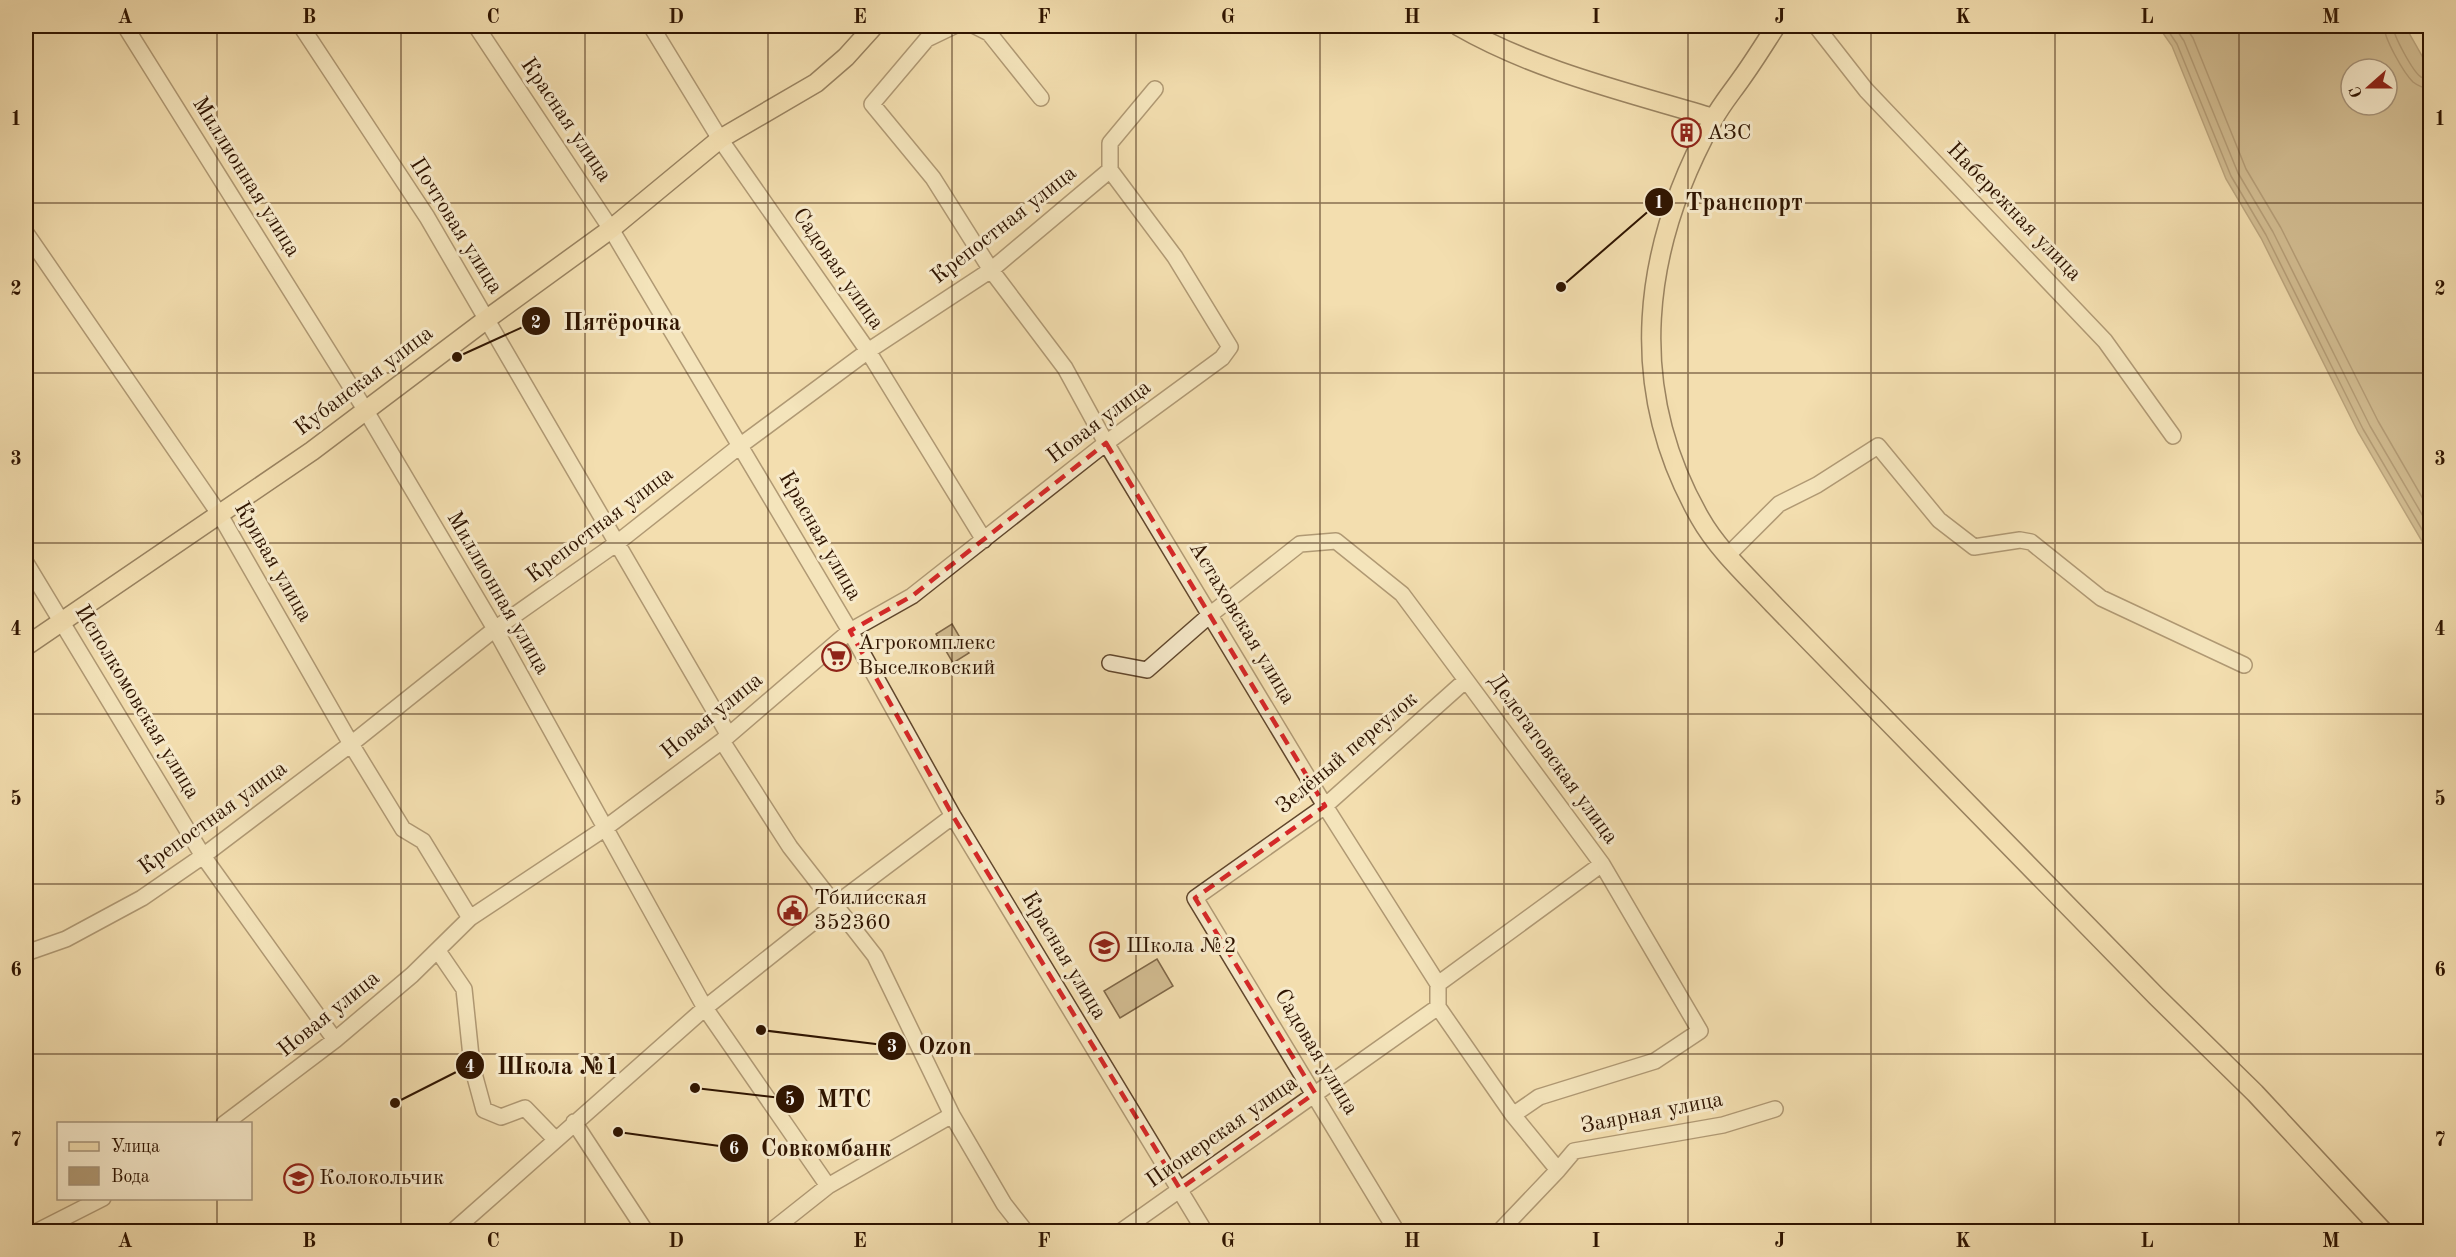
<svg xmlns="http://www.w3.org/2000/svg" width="2456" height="1257" font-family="'Old Standard TT',serif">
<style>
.green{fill:#d2bc91;stroke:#806848;stroke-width:1.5}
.water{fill:#b09974;stroke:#7c6446;stroke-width:1.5;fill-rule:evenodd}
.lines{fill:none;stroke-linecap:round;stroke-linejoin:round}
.shore{stroke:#70563a;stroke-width:1.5}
.minor-casing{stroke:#60462c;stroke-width:18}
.major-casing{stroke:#2f1400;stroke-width:21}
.minor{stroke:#f7eacb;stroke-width:15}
.major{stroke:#f3deaf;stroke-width:18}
.marked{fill:none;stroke:#d62828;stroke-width:4.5;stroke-dasharray:12 8;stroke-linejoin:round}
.grid{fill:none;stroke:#2f1400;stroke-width:1.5;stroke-opacity:0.55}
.labels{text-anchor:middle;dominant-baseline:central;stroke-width:6;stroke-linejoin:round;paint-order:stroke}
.street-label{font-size:22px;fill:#2f1400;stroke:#f7eacb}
.poi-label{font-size:22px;fill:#2f1400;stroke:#f7eacb;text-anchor:start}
.leader{fill:none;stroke:#2f1400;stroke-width:2}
.callout-dot{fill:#2f1400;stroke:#f7eacb;stroke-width:2}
.mark-label{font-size:18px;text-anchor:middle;font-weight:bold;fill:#fff}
.callout-label{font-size:24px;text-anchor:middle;font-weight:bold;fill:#2f1400;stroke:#f7eacb;stroke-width:6;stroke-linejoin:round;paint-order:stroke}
.neatline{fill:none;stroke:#2f1400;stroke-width:2}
.grid-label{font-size:20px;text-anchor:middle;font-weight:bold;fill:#2f1400}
</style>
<rect width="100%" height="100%" fill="#f3deaf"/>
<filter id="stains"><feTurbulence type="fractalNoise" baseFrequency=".00333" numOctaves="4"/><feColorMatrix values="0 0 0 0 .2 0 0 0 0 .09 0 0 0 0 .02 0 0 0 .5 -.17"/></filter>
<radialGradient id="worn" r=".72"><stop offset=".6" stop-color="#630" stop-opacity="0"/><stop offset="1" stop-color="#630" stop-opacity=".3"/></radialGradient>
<path class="green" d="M 952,624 L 969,653 L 953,663 L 936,634 Z
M 1157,959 L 1173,986 L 1120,1018 L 1104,991 Z"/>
<path class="water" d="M 2158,26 L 2405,26 L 2430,70 L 2430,555 L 2358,432 L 2261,238 L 2226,179 L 2172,46 ZM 2351,69 L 2387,69 L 2387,105 L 2351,105 Z"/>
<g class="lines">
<path class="shore" d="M 2165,26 L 2177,44 L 2231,176 L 2266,235 L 2363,429 L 2430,543
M 2174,26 L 2184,41 L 2238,173 L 2273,232 L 2370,426 L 2430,528
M 2185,26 L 2193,38 L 2246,169 L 2281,228 L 2378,421 L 2430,511
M 2384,26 C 2384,38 2403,72 2413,82 C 2418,86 2424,88 2430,88
M 2393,26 C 2393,35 2413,72 2421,77 C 2425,79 2426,79 2430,79"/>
<defs>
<path id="minor" d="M 125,26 L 366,411 L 495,629 L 705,1008 L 828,1186
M 301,26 L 427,217 L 728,734
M 476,26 L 611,229 L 850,631 L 953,816 L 1205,1232
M 651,26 L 720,139 L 868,351 L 984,540
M 954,26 L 927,39 L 872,104 L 933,178 L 991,270 L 1065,368 L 1106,443 L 1325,806 L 1438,984 L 1438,1007 L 1513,1115 L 1558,1170
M 975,26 L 989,33 L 1041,98
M 1816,26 L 1866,90 L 2105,341 L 2173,436
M 26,233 L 220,515 L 351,744 L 403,829 L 423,841 L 470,918
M 1728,555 L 1779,504 L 1817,485 L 1878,446 L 1939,520 L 1974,547 L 2020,540 L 2031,542 L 2101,598 L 2244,665
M 26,563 L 203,856 L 335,1040
M 1110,663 L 1147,670 L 1211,614 L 1300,544 L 1336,541 L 1402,594 L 1466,680 L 1602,864 L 1700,1031 L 1655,1061 L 1539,1097 L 1513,1115
M 722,741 L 790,847 L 875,956 L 952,1115 L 1004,1204 L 1026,1232
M 438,951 L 464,989 L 472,1066 L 484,1110 L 501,1117 L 525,1108 L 555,1139
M 26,953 L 66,939 L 142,898 L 203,856 L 351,744 L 495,629 L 617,543 L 741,445 L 868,351 L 991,270 L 1110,170 L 1110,143 L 1155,89
M 1438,984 L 1602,864
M 574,1122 L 646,1232
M 224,1124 L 335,1040 L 412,975 L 470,918 L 604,829 L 722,741 L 850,631 L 912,596 L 1106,443 L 1222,358 L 1230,347 L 1175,257 L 1110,170
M 36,1232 L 103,1198
M 452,1232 L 705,1008 L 836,904 L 953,816
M 770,1232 L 828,1186 L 952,1115
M 1120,1232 L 1438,1007
M 1397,1232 L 1195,898 L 1325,806 L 1466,680
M 1499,1232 L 1558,1170 L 1574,1151 L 1723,1125 L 1775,1109"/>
<path id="major" d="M 1458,26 C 1536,71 1627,92 1713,118
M 1776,26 C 1765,43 1754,61 1741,79 C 1732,92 1721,105 1713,120 C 1642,248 1625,387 1700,518 C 1718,550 1749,578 1774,605 L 2156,996 L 2255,1093 L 2384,1232
M 26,646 L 312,451 L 487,319 L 611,229 L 720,139 L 816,83 L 846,57 L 874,26"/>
</defs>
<use href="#minor" class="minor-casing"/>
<use href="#major" class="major-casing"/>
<use href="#minor" class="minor"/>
<use href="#major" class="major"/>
</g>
<path d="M0 0H2456V1257H0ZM 1106,443 L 1325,806 L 1195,898 L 1315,1093 L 1180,1189 L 953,816 L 850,631 L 912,596 Z" fill="#f3deaf" fill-opacity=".55" fill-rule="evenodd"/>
<path class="marked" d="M 1106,443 L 1325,806 L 1195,898 L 1315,1093 L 1180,1189 L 953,816 L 850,631 L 912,596 Z"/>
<path class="grid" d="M 217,26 L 217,1124M 401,26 L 401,1232M 585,26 L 585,1232M 768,26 L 768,1232M 952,26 L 952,1232M 1136,26 L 1136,1232M 1320,26 L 1320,1232M 1504,26 L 1504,1232M 1688,26 L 1688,1232M 1871,26 L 1871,1232M 2055,26 L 2055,1232M 2239,26 L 2239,1232M 26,203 L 2430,203M 26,373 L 2430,373M 26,543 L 2430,543M 26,714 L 2430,714M 26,884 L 2430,884M 26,1054 L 2430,1054M 217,1198 L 217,1232"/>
<defs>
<symbol id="building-ring" viewBox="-11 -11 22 22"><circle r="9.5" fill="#f7eacb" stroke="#8f2418" stroke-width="1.5"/><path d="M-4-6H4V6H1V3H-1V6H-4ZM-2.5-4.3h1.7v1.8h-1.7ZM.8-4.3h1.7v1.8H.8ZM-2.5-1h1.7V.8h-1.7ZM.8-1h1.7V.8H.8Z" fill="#8f2418"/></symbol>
<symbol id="supermarket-ring" viewBox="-11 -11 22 22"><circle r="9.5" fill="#f7eacb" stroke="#8f2418" stroke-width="1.5"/><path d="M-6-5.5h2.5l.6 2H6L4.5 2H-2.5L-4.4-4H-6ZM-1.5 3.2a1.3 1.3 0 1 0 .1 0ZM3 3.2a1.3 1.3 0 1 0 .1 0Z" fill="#8f2418"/></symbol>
<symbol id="civic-ring" viewBox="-11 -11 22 22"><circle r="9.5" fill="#f7eacb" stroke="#8f2418" stroke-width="1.5"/><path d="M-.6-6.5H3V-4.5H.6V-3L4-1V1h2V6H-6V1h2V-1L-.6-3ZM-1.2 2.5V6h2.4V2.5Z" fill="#8f2418"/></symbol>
<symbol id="school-ring" viewBox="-11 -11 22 22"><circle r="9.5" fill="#f7eacb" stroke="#8f2418" stroke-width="1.5"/><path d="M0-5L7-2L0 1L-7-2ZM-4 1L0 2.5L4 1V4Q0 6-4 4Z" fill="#8f2418"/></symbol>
</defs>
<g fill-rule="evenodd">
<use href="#building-ring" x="1670" y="116" width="33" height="33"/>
<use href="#supermarket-ring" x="820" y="640" width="33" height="33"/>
<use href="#civic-ring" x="776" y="894" width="33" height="33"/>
<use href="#school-ring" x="1088" y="930" width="33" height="33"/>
<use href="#school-ring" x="282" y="1162" width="33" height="33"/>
</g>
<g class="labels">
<g class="street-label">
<text transform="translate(566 120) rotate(56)">Красная улица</text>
<text transform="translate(246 177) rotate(58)">Миллионная улица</text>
<text transform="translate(2014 212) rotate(46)">Набережная улица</text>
<text transform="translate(1004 225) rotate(-38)">Крепостная улица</text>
<text transform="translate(456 226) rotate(58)">Почтовая улица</text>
<text transform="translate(838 269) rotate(55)">Садовая улица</text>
<text transform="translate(364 381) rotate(-37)">Кубанская улица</text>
<text transform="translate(1099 422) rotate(-37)">Новая улица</text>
<text transform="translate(600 525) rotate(-37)">Крепостная улица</text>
<text transform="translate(820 536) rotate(60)">Красная улица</text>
<text transform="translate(273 562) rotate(60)">Кривая улица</text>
<text transform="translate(498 593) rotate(60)">Миллионная улица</text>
<text transform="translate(1242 623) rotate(59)">Астаховская улица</text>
<text transform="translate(137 702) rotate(59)">Исполкомовская улица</text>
<text transform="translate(712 716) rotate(-39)">Новая улица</text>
<text transform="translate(1347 753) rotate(-40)">Зелёный переулок</text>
<text transform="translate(1553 759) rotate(54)">Делегатовская улица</text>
<text transform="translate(213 818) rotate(-36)">Крепостная улица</text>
<text transform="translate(1064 956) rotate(59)">Красная улица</text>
<text transform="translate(329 1014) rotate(-39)">Новая улица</text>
<text transform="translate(1316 1052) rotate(59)">Садовая улица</text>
<text transform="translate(1652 1113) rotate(-11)">Заярная улица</text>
<text transform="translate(1222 1132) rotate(-35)">Пионерская улица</text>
</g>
<g class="poi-label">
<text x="1707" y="133">АЗС</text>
<text x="858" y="643">Агрокомплекс<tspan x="858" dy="25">Выселковский</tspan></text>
<text x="814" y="898">Тбилисская<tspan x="814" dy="25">352360</tspan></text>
<text x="1126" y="946">Школа №2</text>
<text x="319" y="1178">Колокольчик</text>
</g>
</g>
<path class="leader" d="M1561 287L1659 202M457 357L536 321M761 1030L892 1046M395 1103L470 1065M695 1088L790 1099M618 1132L734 1148"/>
<g class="callout-dot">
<circle cx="1561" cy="287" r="6"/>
<circle cx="457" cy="357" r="6"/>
<circle cx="761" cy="1030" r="6"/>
<circle cx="395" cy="1103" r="6"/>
<circle cx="695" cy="1088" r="6"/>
<circle cx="618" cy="1132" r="6"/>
<circle cx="1659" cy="202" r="15"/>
<circle cx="536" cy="321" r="15"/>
<circle cx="892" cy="1046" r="15"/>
<circle cx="470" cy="1065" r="15"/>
<circle cx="790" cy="1099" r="15"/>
<circle cx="734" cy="1148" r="15"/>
</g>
<g class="mark-label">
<text x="1659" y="208">1</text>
<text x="536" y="328">2</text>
<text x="892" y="1052">3</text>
<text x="470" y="1072">4</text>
<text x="790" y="1105">5</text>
<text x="734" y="1154">6</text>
</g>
<g class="callout-label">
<text x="1744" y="210">Транспорт</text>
<text x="622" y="330">Пятёрочка</text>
<text x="945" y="1054">Ozon</text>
<text x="558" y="1074">Школа №1</text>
<text x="844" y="1107">МТС</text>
<text x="826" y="1156">Совкомбанк</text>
</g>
<rect width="2456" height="1257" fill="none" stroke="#f3deaf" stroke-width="66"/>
<rect x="57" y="1122" width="195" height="78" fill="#f7eacb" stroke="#a7947a" stroke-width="1.5"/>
<rect x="69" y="1142" width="30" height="9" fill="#f3deaf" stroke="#a7947a" stroke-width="1.5"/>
<text x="111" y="1152" font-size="18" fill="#2f1400">Улица</text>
<rect x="69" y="1167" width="30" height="18" fill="#b09974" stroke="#a7947a" stroke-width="1.5"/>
<text x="111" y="1182" font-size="18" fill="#2f1400">Вода</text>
<g transform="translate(2369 87) rotate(249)"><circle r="28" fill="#f7eacb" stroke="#a7947a" stroke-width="1.5"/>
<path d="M0-4.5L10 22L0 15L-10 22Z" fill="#8f2418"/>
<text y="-9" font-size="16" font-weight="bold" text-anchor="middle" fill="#2f1400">С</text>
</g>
<rect x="33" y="33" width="2390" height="1191" class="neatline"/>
<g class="grid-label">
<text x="125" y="23">A</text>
<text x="309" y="23">B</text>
<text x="493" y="23">C</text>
<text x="676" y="23">D</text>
<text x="860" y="23">E</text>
<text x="1044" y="23">F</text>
<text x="1228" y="23">G</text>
<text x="1412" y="23">H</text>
<text x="1596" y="23">I</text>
<text x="1780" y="23">J</text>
<text x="1963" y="23">K</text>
<text x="2147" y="23">L</text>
<text x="2331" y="23">M</text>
<text x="16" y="125">1</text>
<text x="2440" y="125">1</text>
<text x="16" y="295">2</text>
<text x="2440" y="295">2</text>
<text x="16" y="465">3</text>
<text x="2440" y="465">3</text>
<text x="16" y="635">4</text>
<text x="2440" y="635">4</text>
<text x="16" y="805">5</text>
<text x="2440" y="805">5</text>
<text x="16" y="976">6</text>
<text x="2440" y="976">6</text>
<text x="16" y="1146">7</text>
<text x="2440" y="1146">7</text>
<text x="125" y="1247">A</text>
<text x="309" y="1247">B</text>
<text x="493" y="1247">C</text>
<text x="676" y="1247">D</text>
<text x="860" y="1247">E</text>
<text x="1044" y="1247">F</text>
<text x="1228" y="1247">G</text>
<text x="1412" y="1247">H</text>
<text x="1596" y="1247">I</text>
<text x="1780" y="1247">J</text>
<text x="1963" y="1247">K</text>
<text x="2147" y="1247">L</text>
<text x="2331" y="1247">M</text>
</g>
<rect width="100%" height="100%" filter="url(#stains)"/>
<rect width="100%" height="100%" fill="url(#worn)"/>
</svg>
